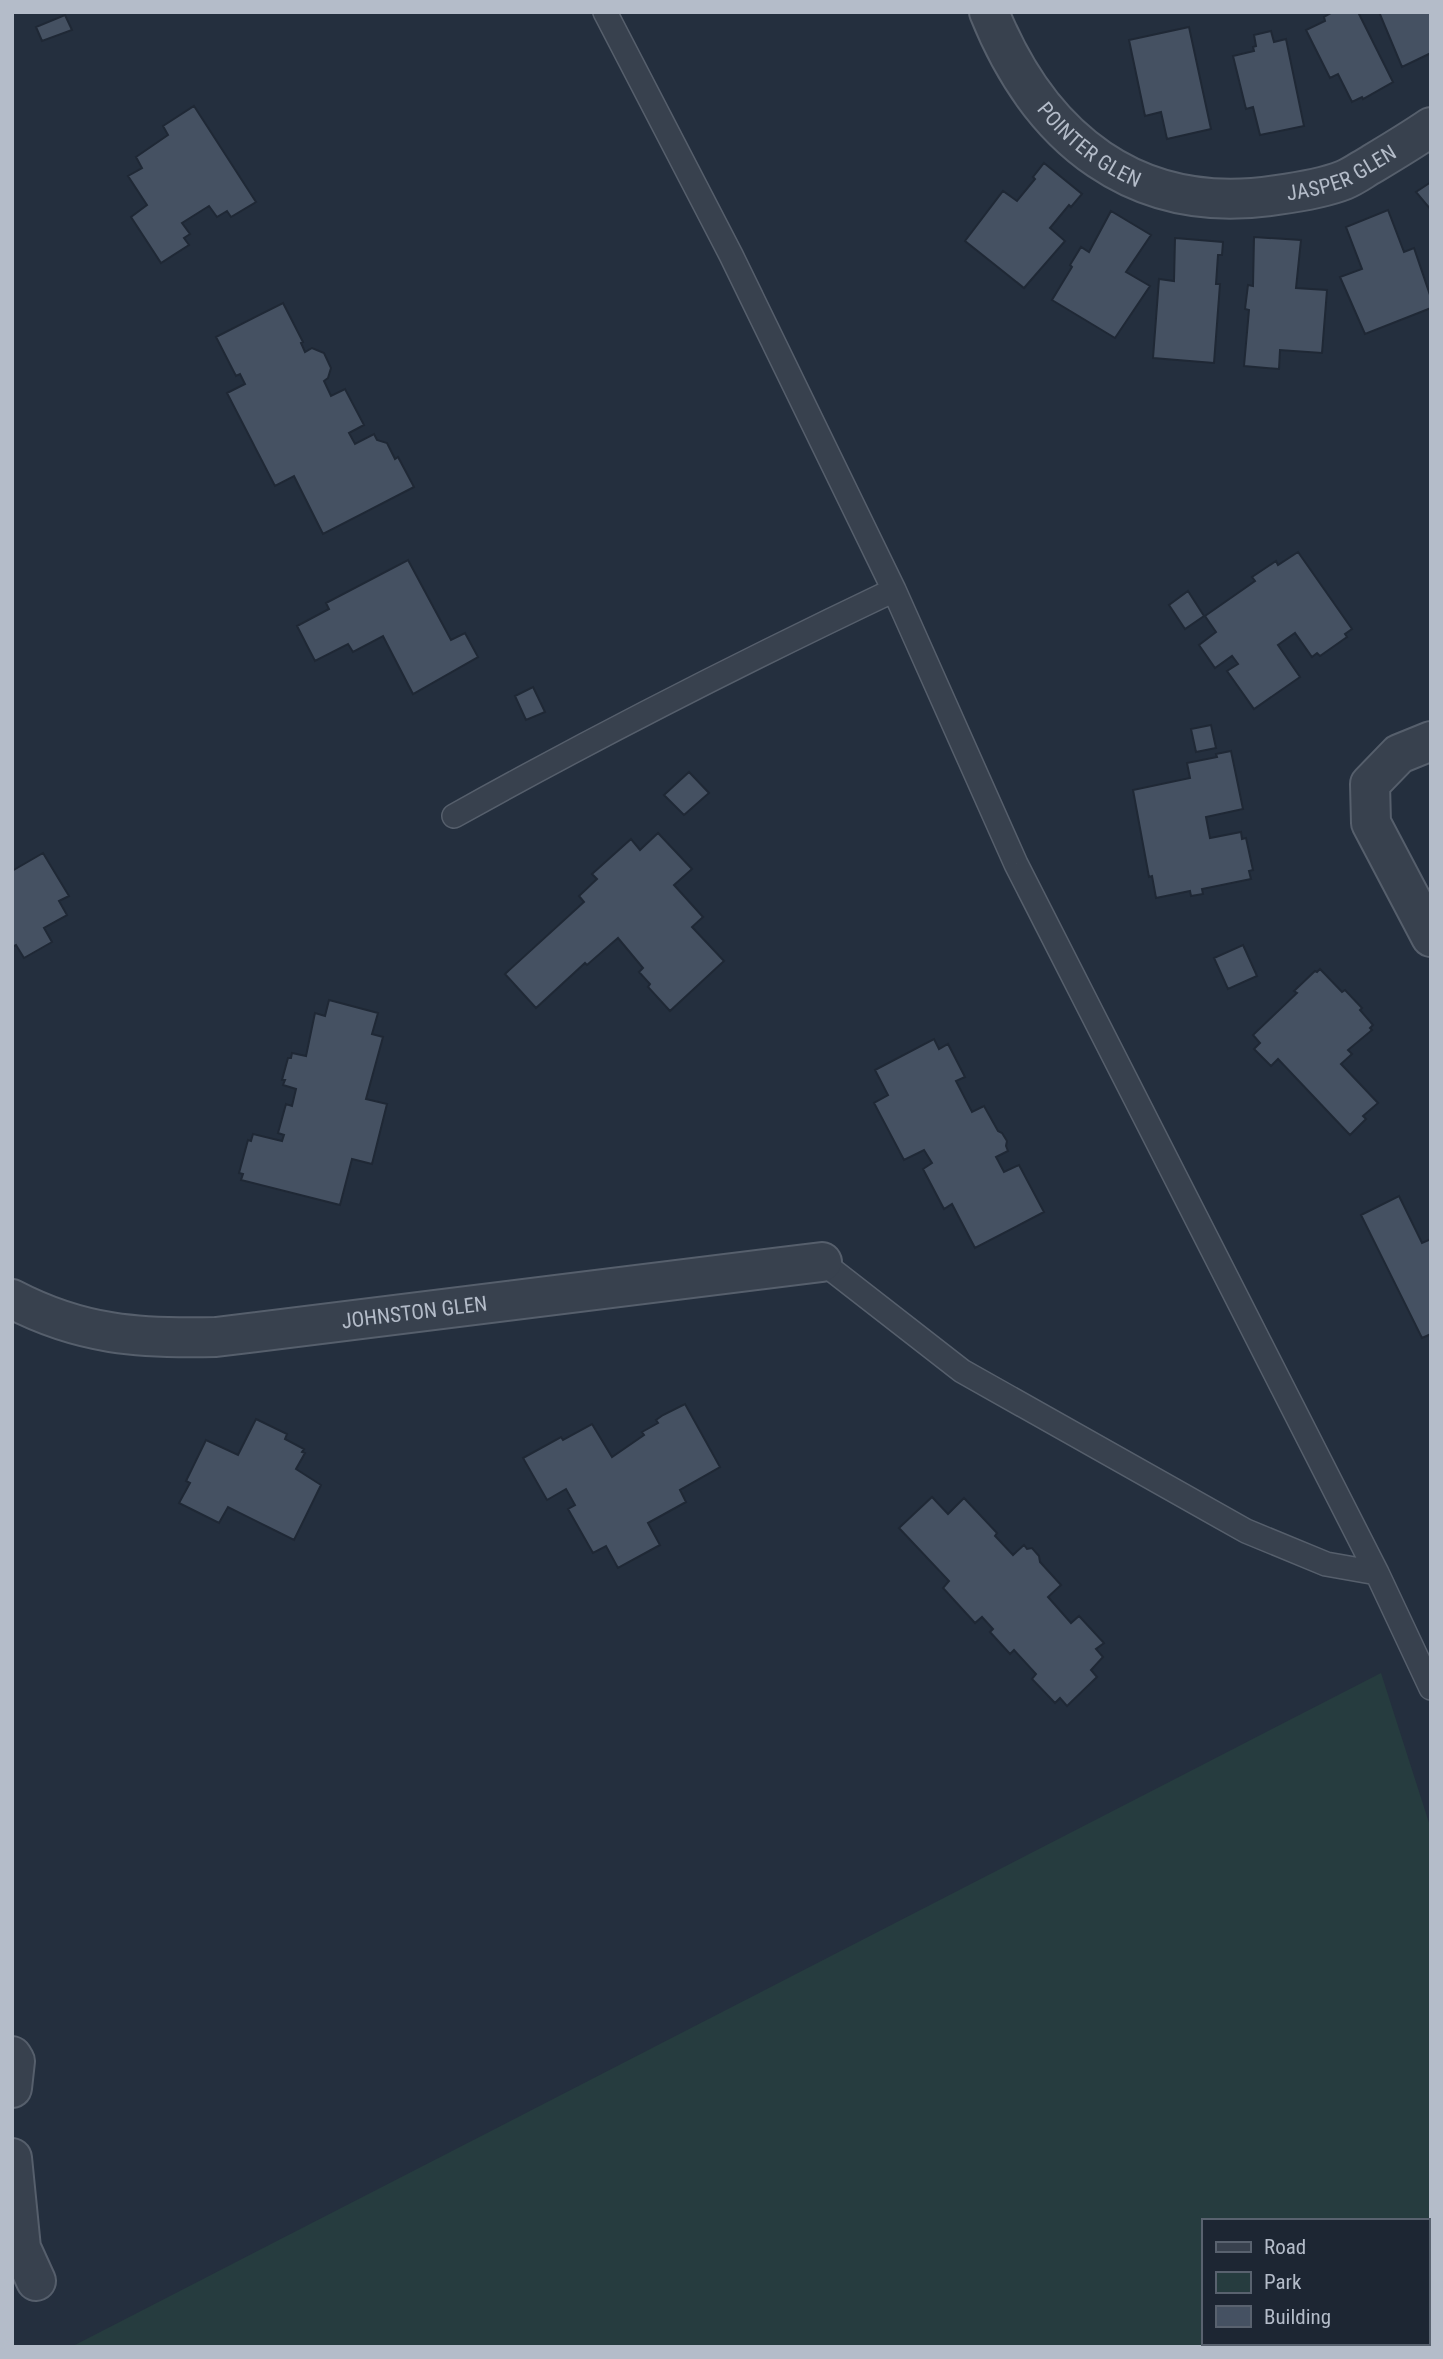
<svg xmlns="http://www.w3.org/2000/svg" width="1443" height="2359" font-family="'Roboto Condensed',sans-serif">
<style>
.green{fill:#263c3f;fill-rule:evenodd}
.building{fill:#455162;stroke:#1f2835;stroke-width:2}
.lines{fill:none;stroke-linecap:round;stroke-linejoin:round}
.service-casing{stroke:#565f6c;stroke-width:26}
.minor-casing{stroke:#565f6c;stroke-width:42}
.service{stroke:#38414e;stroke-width:23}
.minor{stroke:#38414e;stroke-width:38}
.labels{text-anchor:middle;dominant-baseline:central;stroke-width:5;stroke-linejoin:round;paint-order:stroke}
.street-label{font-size:21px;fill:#b4bcc9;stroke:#1d2633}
</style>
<rect width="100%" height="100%" fill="#242f3e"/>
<path class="green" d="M 1381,1673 L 1431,1829 L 1431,2347 L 71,2347 ZM 1203,2221 L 1427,2221 L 1427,2343 L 1203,2343 Z"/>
<path class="building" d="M 1333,12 L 1358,12 L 1393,82 L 1363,99 L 1362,97 L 1352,102 L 1338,74 L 1330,78 L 1306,30 L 1325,21 L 1324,17 Z
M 1379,12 L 1431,12 L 1431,53 L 1402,67 Z
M 65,15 L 72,30 L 42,41 L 36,27 Z
M 1189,27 L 1211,129 L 1167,139 L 1161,112 L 1145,116 L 1129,40 Z
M 1271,31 L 1274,42 L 1286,39 L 1304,126 L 1260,135 L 1253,107 L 1246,109 L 1233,56 L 1254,51 L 1253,47 L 1256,46 L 1254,35 Z
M 194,106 L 256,202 L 231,217 L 227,211 L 217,217 L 209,206 L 182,223 L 190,234 L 184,238 L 189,245 L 161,263 L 131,217 L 147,205 L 128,176 L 142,168 L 136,157 L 168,135 L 163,126 Z
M 1044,163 L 1082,194 L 1071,207 L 1069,205 L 1050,228 L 1065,241 L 1024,288 L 965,241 L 1003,191 L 1017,201 L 1035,179 L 1033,177 Z
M 1431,182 L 1431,210 L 1416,192 Z
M 1388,210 L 1404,252 L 1414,248 L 1431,298 L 1431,308 L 1365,334 L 1340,277 L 1362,269 L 1346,227 Z
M 1111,211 L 1151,235 L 1126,272 L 1150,286 L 1115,338 L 1052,300 L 1072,267 L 1070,265 L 1081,247 L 1089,252 Z
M 1254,237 L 1301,240 L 1296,288 L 1327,290 L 1322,353 L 1280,350 L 1279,369 L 1244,366 L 1249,310 L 1245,309 L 1248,285 L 1253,286 Z
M 1175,238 L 1223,242 L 1222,255 L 1218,255 L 1216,284 L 1220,284 L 1214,363 L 1153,358 L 1159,279 L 1174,281 Z
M 283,303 L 303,342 L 301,343 L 305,352 L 312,348 L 324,353 L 331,368 L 328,378 L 324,381 L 331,396 L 345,389 L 364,425 L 349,433 L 355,444 L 374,434 L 377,440 L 387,443 L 395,459 L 398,457 L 414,487 L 323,534 L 294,476 L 275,486 L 227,393 L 245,384 L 240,374 L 236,376 L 216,337 Z
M 1298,552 L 1352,629 L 1345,634 L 1347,637 L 1320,656 L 1317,653 L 1312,657 L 1295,633 L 1278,645 L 1300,677 L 1254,709 L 1227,671 L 1238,664 L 1232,656 L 1215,668 L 1199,645 L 1216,632 L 1205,616 L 1255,581 L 1252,577 L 1276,561 L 1278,565 Z
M 408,560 L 451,640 L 465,633 L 478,657 L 413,694 L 383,636 L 353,652 L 348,644 L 315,661 L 297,626 L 329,609 L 326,603 Z
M 1188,591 L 1204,616 L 1185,629 L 1169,605 Z
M 533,687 L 545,712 L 526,720 L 515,696 Z
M 1211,725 L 1216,748 L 1196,752 L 1191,729 Z
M 1231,751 L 1243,809 L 1206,817 L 1210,838 L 1241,832 L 1242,839 L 1246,838 L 1253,870 L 1249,871 L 1251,879 L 1202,889 L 1203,894 L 1191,896 L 1190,891 L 1156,898 L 1152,876 L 1149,877 L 1133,790 L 1190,778 L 1187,763 L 1217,757 L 1216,754 Z
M 689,772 L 709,793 L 684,815 L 664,795 Z
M 658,833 L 692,869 L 674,885 L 703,917 L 692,927 L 724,961 L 670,1011 L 648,987 L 650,984 L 639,972 L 643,968 L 618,938 L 587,965 L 585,963 L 536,1008 L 505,974 L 584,902 L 579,896 L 597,879 L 592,874 L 631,839 L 640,850 Z
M 43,853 L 69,896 L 59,901 L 67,915 L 44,928 L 52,942 L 24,958 L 16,945 L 12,947 L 12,871 Z
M 1243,945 L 1257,976 L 1228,989 L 1214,958 Z
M 1320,969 L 1342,992 L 1345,990 L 1362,1008 L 1360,1010 L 1373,1025 L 1370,1028 L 1372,1030 L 1348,1050 L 1352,1054 L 1341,1064 L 1378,1103 L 1363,1116 L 1366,1119 L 1350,1135 L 1278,1059 L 1271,1066 L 1254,1049 L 1260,1043 L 1253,1035 L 1297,993 L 1294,991 L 1315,971 L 1317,972 Z
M 329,1000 L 378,1013 L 372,1034 L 383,1037 L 366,1099 L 387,1104 L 372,1164 L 352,1159 L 340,1205 L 241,1180 L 243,1174 L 239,1173 L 248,1140 L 251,1141 L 253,1134 L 282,1141 L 284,1135 L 278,1133 L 286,1104 L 292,1106 L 296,1089 L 283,1085 L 285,1080 L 282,1080 L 288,1058 L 291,1058 L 292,1053 L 306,1056 L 315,1013 L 325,1016 Z
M 934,1039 L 939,1049 L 948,1044 L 965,1077 L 956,1081 L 972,1112 L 984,1106 L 998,1131 L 1002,1133 L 1007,1141 L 1006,1146 L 1008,1151 L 996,1157 L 1004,1172 L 1019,1165 L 1044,1212 L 975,1248 L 952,1204 L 944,1209 L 923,1169 L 932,1163 L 924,1150 L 904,1160 L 874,1103 L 888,1095 L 875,1070 Z
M 1399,1196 L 1422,1243 L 1431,1239 L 1431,1334 L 1422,1338 L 1361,1215 Z
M 685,1404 L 720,1467 L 680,1490 L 686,1502 L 648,1523 L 660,1545 L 618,1568 L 606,1546 L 593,1553 L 568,1509 L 575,1505 L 566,1489 L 547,1500 L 523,1458 L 561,1437 L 563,1440 L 592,1424 L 612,1457 L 644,1435 L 642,1432 L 658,1423 L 656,1420 L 663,1415 Z
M 256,1419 L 287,1434 L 285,1439 L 304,1449 L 302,1452 L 305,1453 L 296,1469 L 321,1485 L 294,1540 L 228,1507 L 219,1523 L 179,1503 L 190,1483 L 186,1481 L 206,1440 L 238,1455 Z
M 932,1497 L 948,1514 L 964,1498 L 997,1533 L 995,1536 L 1013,1555 L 1024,1545 L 1027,1549 L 1032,1548 L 1039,1556 L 1040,1562 L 1061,1585 L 1048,1597 L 1071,1623 L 1079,1616 L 1104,1643 L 1096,1649 L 1103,1657 L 1091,1670 L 1097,1677 L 1067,1706 L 1060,1698 L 1055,1703 L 1032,1679 L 1036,1674 L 1014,1650 L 1010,1654 L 990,1632 L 993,1629 L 982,1617 L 975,1623 L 943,1588 L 949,1581 L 899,1528 Z"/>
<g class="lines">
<defs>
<path id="service" d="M 605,12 L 731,255 L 894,590 L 1016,864 L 1377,1573 L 1431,1688
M 454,816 C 599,735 745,661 894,590
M 822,1262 L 962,1371 L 1246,1531 L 1326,1564 L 1377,1573"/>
<g id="minor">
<path id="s1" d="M 989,12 C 1040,139 1136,217 1277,195 C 1299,192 1324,188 1344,180 C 1354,176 1363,169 1372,164 C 1392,152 1412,140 1431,127"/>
<path d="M 1431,741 L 1399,754 L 1370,784 L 1371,823 L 1431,937"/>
<path id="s2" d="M 12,1299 C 81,1335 140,1339 216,1337 L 822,1262"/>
<path d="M 12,2056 L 15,2061 L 12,2088"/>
<path d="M 12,2158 L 21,2248 L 36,2281"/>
</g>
</defs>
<use href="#service" class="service-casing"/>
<use href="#minor" class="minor-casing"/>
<use href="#service" class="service"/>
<use href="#minor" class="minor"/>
</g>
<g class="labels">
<g class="street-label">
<text stroke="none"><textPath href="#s1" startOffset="170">POINTER GLEN</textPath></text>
<text stroke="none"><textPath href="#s1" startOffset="441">JASPER GLEN</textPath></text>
<text stroke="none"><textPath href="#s2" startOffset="410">JOHNSTON GLEN</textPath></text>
</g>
</g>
<rect width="1443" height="2359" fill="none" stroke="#b4bcc9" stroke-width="28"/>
<rect x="1202" y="2219" width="228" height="126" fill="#1d2633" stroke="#59626f" stroke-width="2"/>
<rect x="1216" y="2242" width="35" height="10" fill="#38414e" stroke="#59626f" stroke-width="2"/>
<text x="1264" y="2254" font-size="21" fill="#b4bcc9">Road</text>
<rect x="1216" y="2272" width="35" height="21" fill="#263c3f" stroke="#59626f" stroke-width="2"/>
<text x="1264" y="2289" font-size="21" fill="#b4bcc9">Park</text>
<rect x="1216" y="2306" width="35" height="21" fill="#455162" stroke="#59626f" stroke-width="2"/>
<text x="1264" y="2324" font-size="21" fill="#b4bcc9">Building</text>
</svg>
